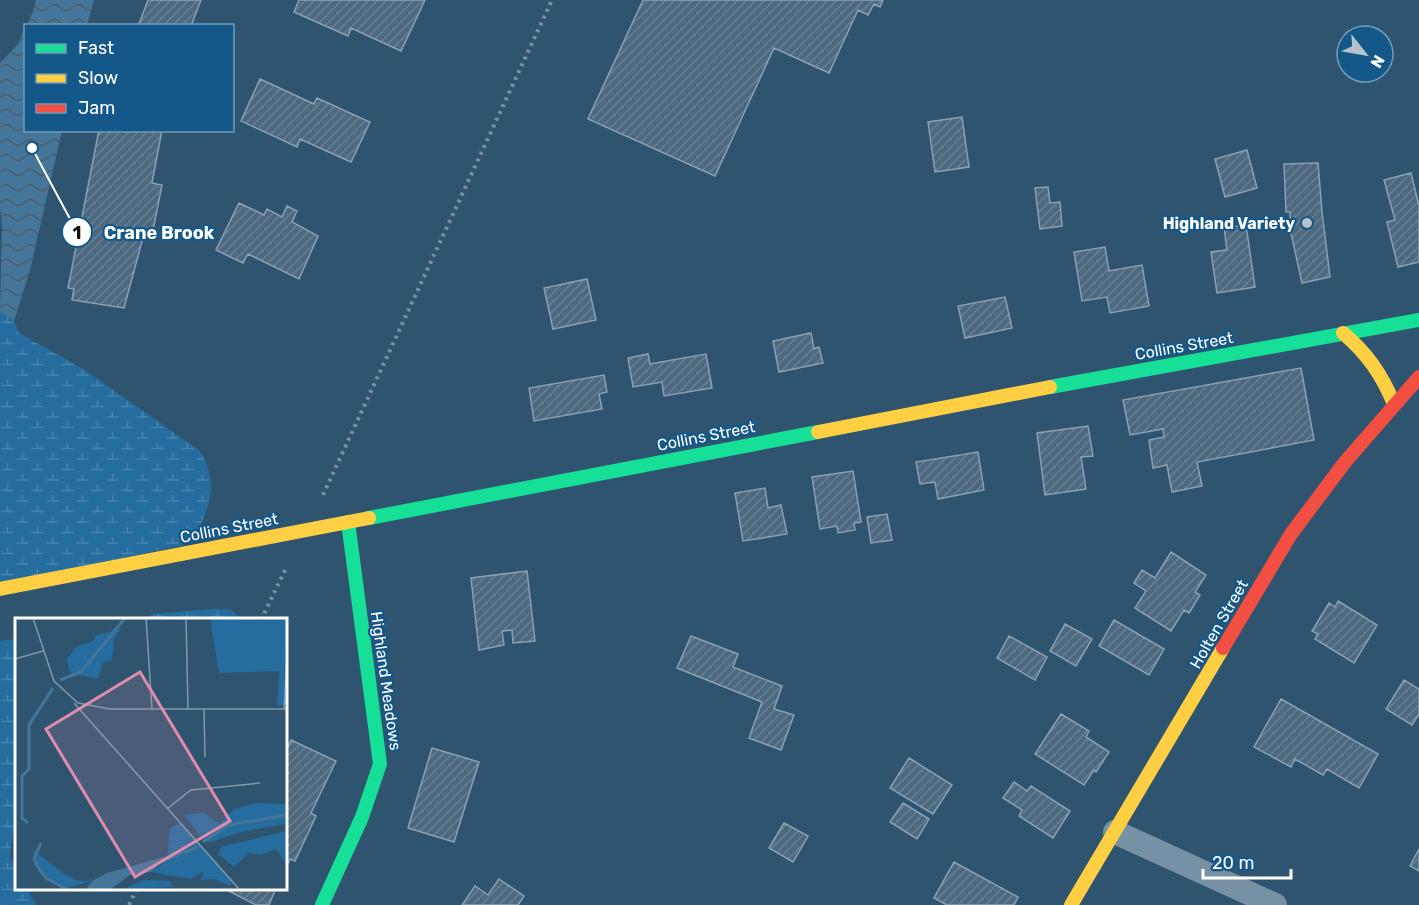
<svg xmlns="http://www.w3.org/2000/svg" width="1419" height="905" font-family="Rubik,sans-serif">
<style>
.wetland{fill:url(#wetland-marsh)}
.water{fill:url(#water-waves)}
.building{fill:url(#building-hatch);stroke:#8aa1b2;stroke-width:1.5}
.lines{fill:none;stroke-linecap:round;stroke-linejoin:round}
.path{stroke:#7690a4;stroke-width:4;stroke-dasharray:3 4.5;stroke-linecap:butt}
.street{stroke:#7690a4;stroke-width:24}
.fast{stroke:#16e098;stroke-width:14}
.slow{stroke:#ffcf43;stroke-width:14}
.jam{stroke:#f24e42;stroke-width:14}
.poi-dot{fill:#b6c3cd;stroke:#14588a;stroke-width:2}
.labels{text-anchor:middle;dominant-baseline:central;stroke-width:4.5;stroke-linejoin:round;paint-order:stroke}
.poi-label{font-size:16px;font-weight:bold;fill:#fff;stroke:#14588a;text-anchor:end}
.street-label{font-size:16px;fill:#fff;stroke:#14588a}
.inset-river{fill:none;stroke:#45769a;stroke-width:3}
.inset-road{fill:none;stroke:#8298a9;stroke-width:1.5}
.view{fill:#e08cad;fill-opacity:0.15;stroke:#e08cad;stroke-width:3}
.inset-edge{fill:none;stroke:#fff;stroke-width:3}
.leader{fill:none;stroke:#fff;stroke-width:2}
.callout-dot{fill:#fff;stroke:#14588a;stroke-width:2}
.mark-label{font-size:18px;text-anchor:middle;font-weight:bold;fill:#111}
.callout-label{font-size:18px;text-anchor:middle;font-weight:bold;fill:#fff;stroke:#14588a;stroke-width:4.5;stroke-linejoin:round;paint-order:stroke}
</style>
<defs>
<pattern id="wetland-marsh" width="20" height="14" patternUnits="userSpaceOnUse" patternTransform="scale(1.5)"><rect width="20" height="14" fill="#256d9f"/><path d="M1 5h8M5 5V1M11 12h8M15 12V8" fill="none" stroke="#4683ad"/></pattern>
<pattern id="water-waves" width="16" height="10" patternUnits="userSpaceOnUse" patternTransform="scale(1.5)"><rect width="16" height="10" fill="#45769a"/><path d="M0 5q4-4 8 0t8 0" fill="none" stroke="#495f6f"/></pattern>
<pattern id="building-hatch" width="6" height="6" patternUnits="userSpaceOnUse" patternTransform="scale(1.5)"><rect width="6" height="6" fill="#4c6980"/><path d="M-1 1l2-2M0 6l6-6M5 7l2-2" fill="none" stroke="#678093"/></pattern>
</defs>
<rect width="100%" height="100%" fill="#2f546f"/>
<path class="wetland" d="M 0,312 L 14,321 L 19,333 L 85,370 L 200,451 C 221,487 208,509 192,543 L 0,586 Z
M 214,609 L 230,609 L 238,616 L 237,620 L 137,620 L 154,614 Z
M 16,639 L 16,828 L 12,839 L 10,857 L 16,869 L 16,888 L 27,889 L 36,905 L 0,905 L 0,641 Z"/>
<path class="water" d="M 36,0 L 94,0 L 87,25 L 27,25 L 33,12 Z
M 25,28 L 26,130 L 62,131 L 30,270 L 14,321 L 0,312 L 2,225 L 0,207 L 0,63 L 18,44 Z"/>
<path class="building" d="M 148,0 L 201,0 L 191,26 L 141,26 L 139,24 Z
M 299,0 L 425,0 L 401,51 L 351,28 L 348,36 L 294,12 Z
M 643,0 L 883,0 L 880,7 L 874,4 L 868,15 L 858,10 L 829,73 L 774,48 L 715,176 L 588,119 Z
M 260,79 L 314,104 L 317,98 L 370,122 L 351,162 L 300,139 L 297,147 L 241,121 Z
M 962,117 L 969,167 L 935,172 L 928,122 Z
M 99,130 L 162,130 L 152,183 L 162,185 L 152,235 L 144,234 L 124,308 L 72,300 L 74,289 L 68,288 Z
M 1247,150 L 1257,188 L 1225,197 L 1215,159 Z
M 1318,163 L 1322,212 L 1330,277 L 1302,283 L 1291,233 L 1290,212 L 1286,212 L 1284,164 Z
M 1411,173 L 1419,206 L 1419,262 L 1398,267 L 1387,222 L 1395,220 L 1384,180 Z
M 1048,187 L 1050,203 L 1060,202 L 1062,226 L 1040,229 L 1035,188 Z
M 239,203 L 264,215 L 267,209 L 282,217 L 287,206 L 297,211 L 292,222 L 318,236 L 299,279 L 248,254 L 243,263 L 216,250 Z
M 1246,225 L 1255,287 L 1217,293 L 1211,252 L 1227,250 L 1224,228 Z
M 1105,247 L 1109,271 L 1142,265 L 1149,306 L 1110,313 L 1107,297 L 1082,301 L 1074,252 Z
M 587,279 L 596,320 L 553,329 L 544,288 Z
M 1005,297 L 1012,328 L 965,338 L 958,306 Z
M 811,333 L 814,349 L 819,347 L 823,363 L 779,372 L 773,341 Z
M 648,354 L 650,364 L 706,354 L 712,388 L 664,396 L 662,382 L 633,387 L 628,358 Z
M 1301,368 L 1314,440 L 1197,462 L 1202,486 L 1172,492 L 1167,465 L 1153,468 L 1149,440 L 1164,437 L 1163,429 L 1130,435 L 1123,400 Z
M 604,375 L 607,392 L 599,394 L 602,409 L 534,421 L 529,388 Z
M 1088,426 L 1093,456 L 1081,457 L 1086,489 L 1045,495 L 1037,433 Z
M 978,452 L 984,490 L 938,499 L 935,482 L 920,484 L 916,462 Z
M 853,471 L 861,522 L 854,523 L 855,530 L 838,533 L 837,526 L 820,529 L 812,477 Z
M 765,488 L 768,508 L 781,505 L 787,534 L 743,541 L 735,493 Z
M 887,514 L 892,540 L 871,543 L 867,517 Z
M 1171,552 L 1206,575 L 1195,592 L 1200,595 L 1189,613 L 1184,610 L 1171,631 L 1135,608 L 1146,591 L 1134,583 L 1142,570 L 1155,578 Z
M 527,571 L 535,641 L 513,643 L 512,630 L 502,631 L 504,645 L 479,650 L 471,578 Z
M 1338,601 L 1377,625 L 1354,663 L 1315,639 L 1318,634 L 1312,631 L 1329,603 L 1335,607 Z
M 1114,620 L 1164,649 L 1149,675 L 1099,646 Z
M 1065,624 L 1092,639 L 1076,666 L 1050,651 Z
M 691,636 L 738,654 L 733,667 L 782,686 L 774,709 L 794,715 L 781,750 L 749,738 L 762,702 L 677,668 Z
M 1009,636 L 1047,657 L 1035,680 L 997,658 Z
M 1404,680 L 1419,689 L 1419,714 L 1412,725 L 1386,709 Z
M 1281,699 L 1378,754 L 1359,788 L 1327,769 L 1323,775 L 1295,759 L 1291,767 L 1254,747 Z
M 1061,714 L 1089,731 L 1086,737 L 1109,752 L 1096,772 L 1094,770 L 1084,785 L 1035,754 Z
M 291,740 L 336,761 L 311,813 L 316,816 L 295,861 L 290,859 L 285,870 L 285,753 Z
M 432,748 L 479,762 L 454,842 L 408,828 Z
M 909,758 L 952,785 L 933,814 L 890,788 Z
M 1014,782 L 1027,791 L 1031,786 L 1070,811 L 1053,838 L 1019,816 L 1022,810 L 1003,798 Z
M 903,803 L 929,819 L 917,839 L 890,822 Z
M 784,823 L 808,836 L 793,862 L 769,848 Z
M 1419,849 L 1419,871 L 1410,866 Z
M 954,862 L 1018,897 L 1014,905 L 947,905 L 934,898 Z
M 499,879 L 524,896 L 518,905 L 462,905 L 475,886 L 488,895 Z
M 223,888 L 276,888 L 269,905 L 256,905 Z"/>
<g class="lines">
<path class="path" d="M 323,495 L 552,0
M 261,620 L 287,566
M 129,905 L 137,888"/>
<path class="street" d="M 1115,832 L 1275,905"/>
<path class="fast" d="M 1050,387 L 1419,320
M 369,518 L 818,432
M 322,905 L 362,817 L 380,764 L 348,522"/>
<path class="slow" d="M 1343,333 C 1367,353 1382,375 1394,404
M 818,432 L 1050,387
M 0,589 L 369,518
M 1071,905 L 1223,648"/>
<path class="jam" d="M 1223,648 L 1291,534 L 1345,462 L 1419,377"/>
</g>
<circle class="poi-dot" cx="1307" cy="223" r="6"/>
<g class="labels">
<g class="poi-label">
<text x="1295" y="223">Highland Variety</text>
</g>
<g class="street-label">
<text transform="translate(1184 346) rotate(-10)">Collins Street</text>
<text transform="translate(706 436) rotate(-11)">Collins Street</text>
<text transform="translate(229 528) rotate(-11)">Collins Street</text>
<text transform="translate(1219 624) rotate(-60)">Holten Street</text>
<text transform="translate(386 681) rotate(82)">Highland Meadows</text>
</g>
</g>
<g transform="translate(15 618)">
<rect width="272" height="272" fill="#2f546f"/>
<path d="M 106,11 L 99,21 L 97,42 L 88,44 L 83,61 L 55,55 L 52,41 L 61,29 L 78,23 L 81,17 ZM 242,185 L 271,186 L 271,206 L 225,214 L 196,224 L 188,221 L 169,197 L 189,195 L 205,206 L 219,191 ZM 165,205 L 216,262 L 216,268 L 199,261 L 186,262 L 189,253 L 176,261 L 136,254 L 152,242 L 155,210 ZM 271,213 L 271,246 L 261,231 L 246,237 L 234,235 L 219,249 L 203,236 L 206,229 ZM 18,232 L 51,257 L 63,263 L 77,263 L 52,270 L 40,266 L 22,247 ZM 128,262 L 154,263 L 159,269 L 110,271 Z" fill="#256d9f"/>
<path d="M 266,31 L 271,31 L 271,87 L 262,87 Z" fill="#256d9f"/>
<path d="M 195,0 L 271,0 L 271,31 L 266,32 L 265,53 L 204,55 Z" fill="#256d9f"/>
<path d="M 153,238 L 136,254 L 115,257 L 96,271 L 71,271 L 77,263 L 92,255 Z" fill="#45769a"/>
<path class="inset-river" d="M 45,62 L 66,54 L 110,0M 13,205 L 7,200 L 7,158 L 14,151 L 14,107 L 38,70M 188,224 L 214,207 L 272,197M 26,225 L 19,241 L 22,248 L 31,260 L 51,271M 152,241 L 183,229"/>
<path class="inset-road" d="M 18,0 L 39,63 L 63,85 L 95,91 L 272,91M 131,0 L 137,91M 171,0 L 173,91M 0,41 L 28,33M 59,85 L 224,271M 189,91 L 190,139M 269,91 L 272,39M 153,190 L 176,172 L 245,165"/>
<path class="view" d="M 125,54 L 215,203 L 120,259 L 31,111 Z"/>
<rect width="272" height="272" class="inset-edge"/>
</g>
<path class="leader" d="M32 148L77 232"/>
<g class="callout-dot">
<circle cx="32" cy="148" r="6"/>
<circle cx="77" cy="232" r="15"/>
</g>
<g class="mark-label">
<text x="77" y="239">1</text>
</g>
<g class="callout-label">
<text x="159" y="239">Crane Brook</text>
</g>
<rect x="24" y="24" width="210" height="108" fill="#14588a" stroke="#729bb9" stroke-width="1.5"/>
<rect x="36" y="44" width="30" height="9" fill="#16e098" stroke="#729bb9" stroke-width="1.5"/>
<text x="78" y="54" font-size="18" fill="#ffffff">Fast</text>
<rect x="36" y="74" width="30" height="9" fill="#ffcf43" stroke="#729bb9" stroke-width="1.5"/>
<text x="78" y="84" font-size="18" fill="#ffffff">Slow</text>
<rect x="36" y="104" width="30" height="9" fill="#f24e42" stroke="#729bb9" stroke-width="1.5"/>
<text x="78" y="114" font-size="18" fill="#ffffff">Jam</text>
<g transform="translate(1365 54) rotate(121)"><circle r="28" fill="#14588a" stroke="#729bb9" stroke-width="1.5"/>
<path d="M0-4.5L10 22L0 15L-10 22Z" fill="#b6c3cd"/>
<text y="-9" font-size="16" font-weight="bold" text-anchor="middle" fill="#ffffff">N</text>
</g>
<path d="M1203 869v9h88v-9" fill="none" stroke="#ffffff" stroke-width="3"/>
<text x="1212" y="869" font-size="18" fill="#ffffff" stroke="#14588a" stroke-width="4.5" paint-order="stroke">20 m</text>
</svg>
